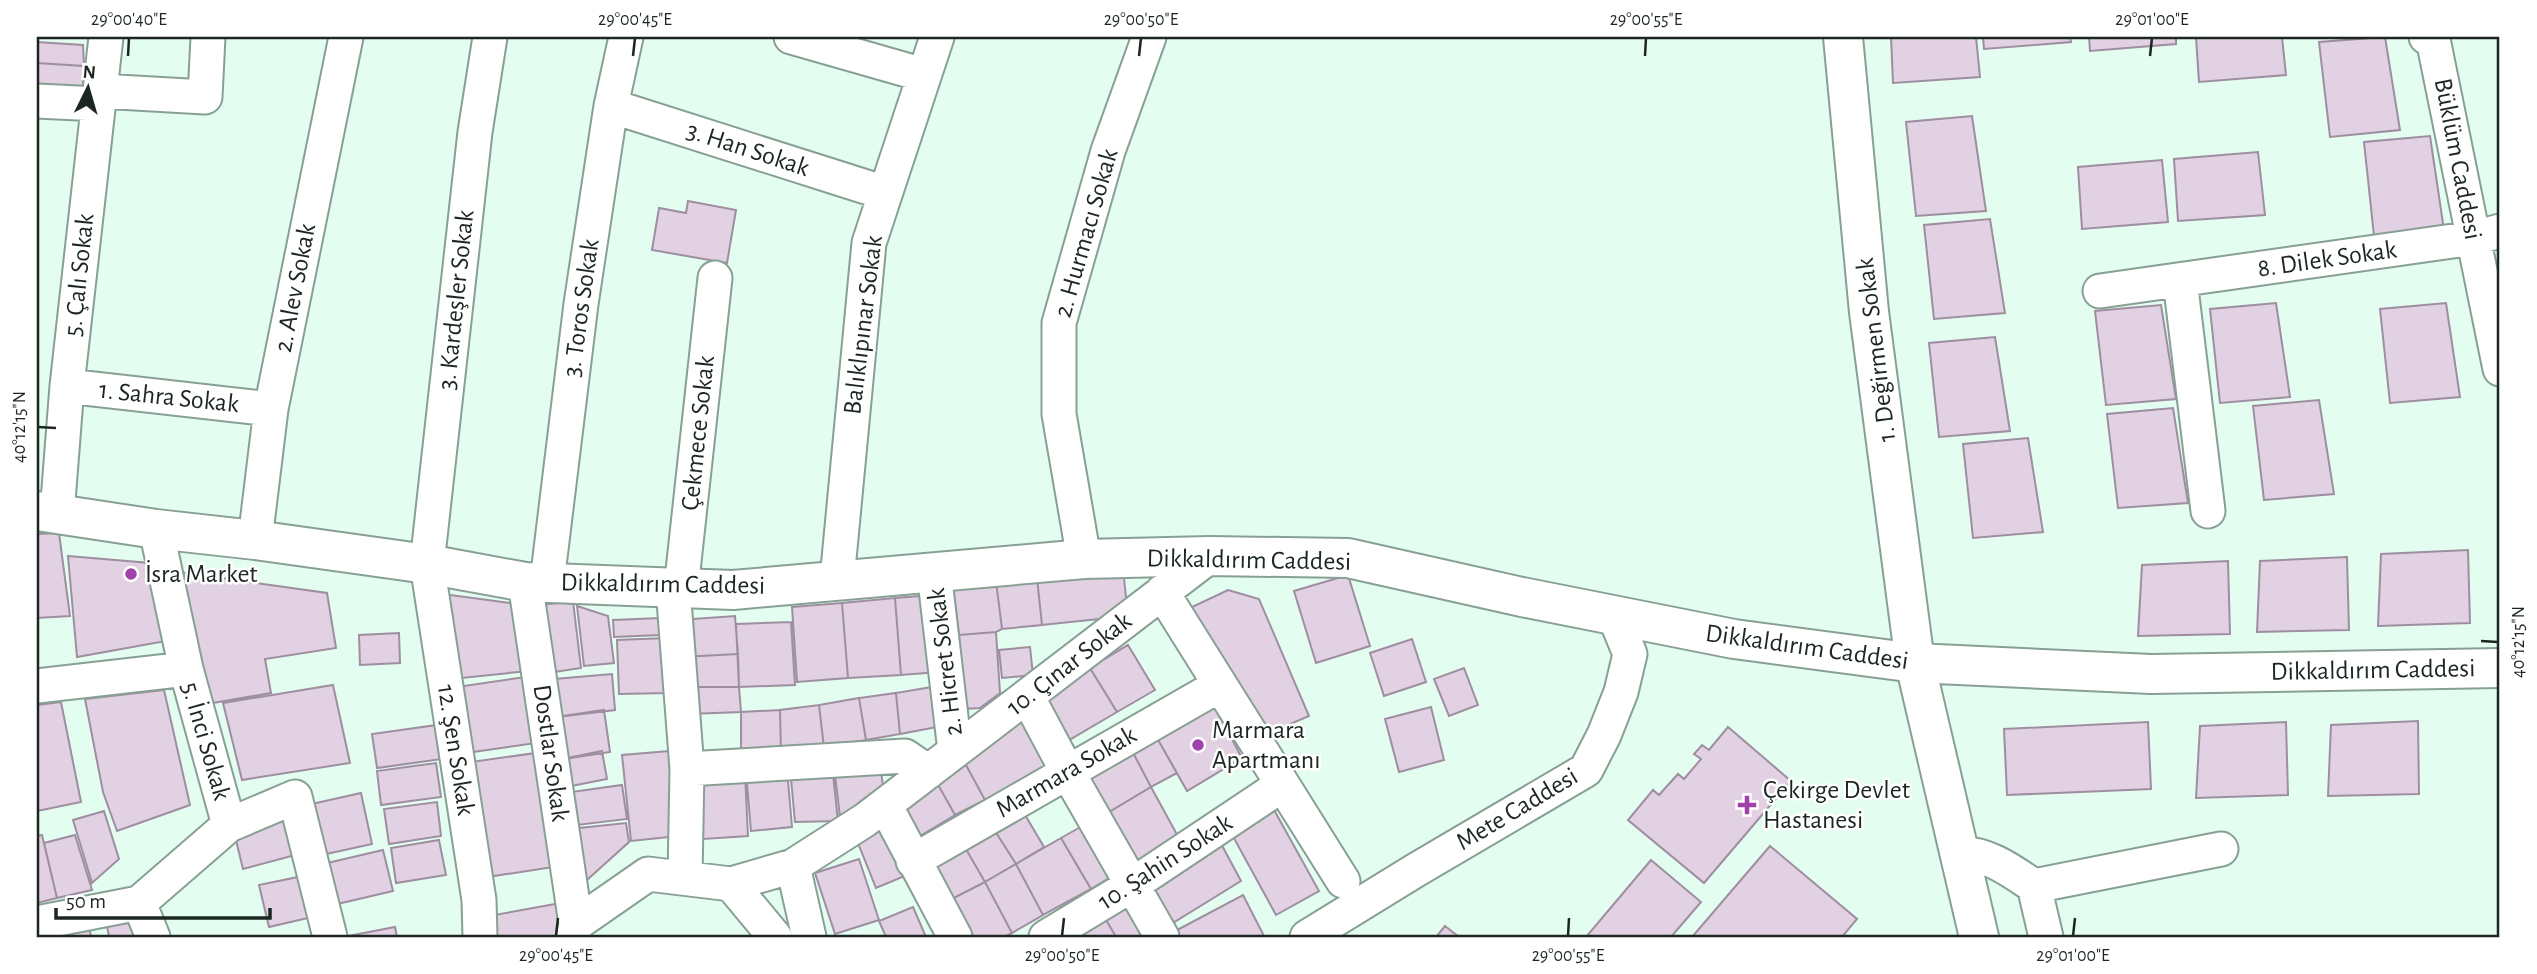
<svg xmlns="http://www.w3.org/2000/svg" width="2537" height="974" font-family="'Alegreya Sans',sans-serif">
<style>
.building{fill:#e2d0e3;stroke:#9e8ea0;stroke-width:2}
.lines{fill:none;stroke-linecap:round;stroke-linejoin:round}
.minor-casing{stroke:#88a094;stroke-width:37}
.major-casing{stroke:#88a094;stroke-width:42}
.minor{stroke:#fff;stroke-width:33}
.major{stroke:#fff;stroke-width:38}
.ticks{fill:none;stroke:#1d2722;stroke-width:2.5}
.poi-dot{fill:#9f42ab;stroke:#fff;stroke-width:2.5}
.labels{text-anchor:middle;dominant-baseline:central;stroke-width:5;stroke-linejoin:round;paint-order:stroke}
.street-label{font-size:26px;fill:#1d2722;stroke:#fff}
.poi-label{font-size:26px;fill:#1d2722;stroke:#fff;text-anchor:start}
.neatline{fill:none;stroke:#1d2722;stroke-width:2.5}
.ticks-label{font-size:18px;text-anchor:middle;fill:#1d2722}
</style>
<rect width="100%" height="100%" fill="#e3fdf0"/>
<path class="building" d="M 1891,37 L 1976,37 L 1980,77 L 1893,83 Z
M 1983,37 L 2070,37 L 2071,42 L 1984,49 Z
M 2089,37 L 2176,37 L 2176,44 L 2090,51 Z
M 2196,37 L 2282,37 L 2286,75 L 2199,82 Z
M 2385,37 L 2400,130 L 2330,137 L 2319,42 Z
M 37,42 L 83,45 L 84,66 L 37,63 Z
M 37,63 L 84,66 L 83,98 L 37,97 Z
M 1972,116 L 1986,211 L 1916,216 L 1906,122 Z
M 2430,136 L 2444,230 L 2374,236 L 2364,142 Z
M 2258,152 L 2265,215 L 2178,221 L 2174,159 Z
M 2162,160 L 2168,222 L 2082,229 L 2078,167 Z
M 688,201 L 736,210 L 727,263 L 652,250 L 659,208 L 686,213 Z
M 1990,219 L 2005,313 L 1934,319 L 1924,225 Z
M 2276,303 L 2290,397 L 2220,403 L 2210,309 Z
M 2446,303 L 2460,397 L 2390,403 L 2380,309 Z
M 2161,305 L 2176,399 L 2106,405 L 2095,311 Z
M 1995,337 L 2010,431 L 1939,437 L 1929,343 Z
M 2319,400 L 2334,494 L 2264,500 L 2253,406 Z
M 2173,408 L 2188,503 L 2118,508 L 2107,414 Z
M 2028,438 L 2043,532 L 1973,538 L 1963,444 Z
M 59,533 L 70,616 L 37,618 L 37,534 Z
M 2468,550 L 2470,623 L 2378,626 L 2381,554 Z
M 68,556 L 162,564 L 177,639 L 77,657 Z
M 2347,557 L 2349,630 L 2257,632 L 2260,561 Z
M 2228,561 L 2230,634 L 2138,636 L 2142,565 Z
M 1123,569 L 1128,616 L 1042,625 L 1037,578 Z
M 179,572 L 327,593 L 336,648 L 265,659 L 271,693 L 201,705 Z
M 1348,575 L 1370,646 L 1316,663 L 1294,591 Z
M 1037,578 L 1042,625 L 1002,629 L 996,581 Z
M 996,581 L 1002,629 L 996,632 L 959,635 L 953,586 Z
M 1228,590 L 1259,599 L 1309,716 L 1267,734 L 1190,608 Z
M 443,594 L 518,604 L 528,671 L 452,679 Z
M 932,595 L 939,672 L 901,675 L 895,598 Z
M 895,598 L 901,675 L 848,678 L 842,603 Z
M 573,601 L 581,668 L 541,674 L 533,606 Z
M 842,603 L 848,678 L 797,682 L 792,607 Z
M 577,606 L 608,616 L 614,663 L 584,666 Z
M 735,616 L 738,654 L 681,657 L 679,620 Z
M 661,618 L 661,635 L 614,637 L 613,620 Z
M 791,622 L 795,685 L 739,687 L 736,624 Z
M 996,632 L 1000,693 L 980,708 L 964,709 L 959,635 Z
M 399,633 L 400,663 L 360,665 L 359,635 Z
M 666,638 L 669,693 L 619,694 L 617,640 Z
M 1412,639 L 1426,682 L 1384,696 L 1370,653 Z
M 1128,645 L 1155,690 L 1117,712 L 1090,668 Z
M 1030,647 L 1033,675 L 1002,678 L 999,650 Z
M 738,654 L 739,687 L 686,687 L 681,657 Z
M 1090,668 L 1117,712 L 1064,743 L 1039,697 Z
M 1464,668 L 1478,705 L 1449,716 L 1434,679 Z
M 612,674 L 615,710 L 549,718 L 543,680 Z
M 526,677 L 536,743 L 459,754 L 450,688 Z
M 333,685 L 350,763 L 242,780 L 223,703 Z
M 686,687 L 739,687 L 741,712 L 689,714 Z
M 932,687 L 937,727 L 900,734 L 896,693 Z
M 164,690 L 190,805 L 117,831 L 103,792 L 85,699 Z
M 896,693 L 900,734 L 866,740 L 859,698 Z
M 859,698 L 866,740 L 824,748 L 819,705 Z
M 1211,700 L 1242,758 L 1187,791 L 1153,731 Z
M 61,702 L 81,802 L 37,811 L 37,705 Z
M 819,705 L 824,748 L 781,754 L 780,710 Z
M 1431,707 L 1444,760 L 1399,772 L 1385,719 Z
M 604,710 L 610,752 L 557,760 L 549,718 Z
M 780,710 L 781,754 L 741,756 L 741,712 Z
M 1025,718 L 1051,763 L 985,800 L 960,754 Z
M 2418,721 L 2419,794 L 2328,796 L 2331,725 Z
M 2148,722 L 2151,789 L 2007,795 L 2004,729 Z
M 2286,722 L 2288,795 L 2196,798 L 2200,726 Z
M 437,725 L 442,759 L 377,768 L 372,734 Z
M 1728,727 L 1791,781 L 1704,883 L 1628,820 L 1653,790 L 1659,795 L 1678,774 L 1684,779 L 1701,759 L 1694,754 L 1702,745 L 1709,750 Z
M 1153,731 L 1177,773 L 1151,787 L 1129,745 Z
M 1129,745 L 1151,787 L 1109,812 L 1085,767 Z
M 602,751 L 607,779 L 561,788 L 557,760 Z
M 669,751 L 678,836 L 631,841 L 622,755 Z
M 543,752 L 560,866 L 481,878 L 464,763 Z
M 880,762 L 884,795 L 841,825 L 834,767 Z
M 436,763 L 441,797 L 381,805 L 377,771 Z
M 832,765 L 838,821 L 795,822 L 790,768 Z
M 966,765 L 985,800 L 955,815 L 936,781 Z
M 787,769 L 792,827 L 751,831 L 746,772 Z
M 745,773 L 748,836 L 703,839 L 697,777 Z
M 936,781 L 955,815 L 910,842 L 889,808 Z
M 622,785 L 627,819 L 569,826 L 564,793 Z
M 1151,787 L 1180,840 L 1139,862 L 1109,812 Z
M 361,793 L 372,844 L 317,856 L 307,805 Z
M 437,802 L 441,836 L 389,844 L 384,809 Z
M 1018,803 L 1044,847 L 1016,864 L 988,820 Z
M 1273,808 L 1319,891 L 1276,915 L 1230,831 Z
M 104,811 L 119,859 L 92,883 L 73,820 Z
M 289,814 L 299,854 L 243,869 L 233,828 Z
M 988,820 L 1016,864 L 985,882 L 959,837 Z
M 626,823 L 629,842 L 577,889 L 570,829 Z
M 893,823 L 912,873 L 876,888 L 856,838 Z
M 1084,825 L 1114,875 L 1091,889 L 1061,838 Z
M 42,835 L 57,898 L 37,903 L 37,836 Z
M 75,835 L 92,890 L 57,898 L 44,843 Z
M 959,837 L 985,882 L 942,904 L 917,861 Z
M 1061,838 L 1091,889 L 1043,915 L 1016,864 Z
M 1218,838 L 1241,881 L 1163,929 L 1138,884 Z
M 439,840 L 446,875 L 396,883 L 391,848 Z
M 1770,846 L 1857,919 L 1842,937 L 1692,937 Z
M 383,850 L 393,891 L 333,905 L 323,864 Z
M 859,859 L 879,920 L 835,934 L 815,873 Z
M 1651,860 L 1701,902 L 1671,937 L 1586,937 Z
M 1016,864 L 1043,915 L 1012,933 L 985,882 Z
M 298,877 L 308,918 L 269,927 L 259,885 Z
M 985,882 L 1012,933 L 1004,937 L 961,937 L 942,904 Z
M 1134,892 L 1151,937 L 1116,937 L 1101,911 Z
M 1243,895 L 1264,936 L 1164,937 Z
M 561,903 L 568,937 L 487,937 L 483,917 Z
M 913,907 L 926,937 L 886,937 L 879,921 Z
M 1101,911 L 1116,937 L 1075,937 Z
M 133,917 L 139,937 L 109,937 L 106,920 Z
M 89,925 L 91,937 L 62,937 L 61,930 Z
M 1445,926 L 1459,937 L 1436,937 Z
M 395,927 L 397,937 L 343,937 Z"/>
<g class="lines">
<defs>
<path id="minor" d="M 791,37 L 924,75
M 2426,37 L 2433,39 L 2500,369
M 100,91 L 205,97 L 208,37
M 37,101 L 98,104
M 611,106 L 885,193
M 2180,280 L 2208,511
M 2100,291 L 2474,238 L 2500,231
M 67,386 L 271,409
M 57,514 L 67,386 L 106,37
M 156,529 L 186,669 L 229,825
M 255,540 L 271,409 L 346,37
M 1084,559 L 1059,414 L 1059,323 L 1108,151 L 1149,37
M 934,572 L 955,751
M 837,580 L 869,243 L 937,37
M 525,582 L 576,924
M 547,582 L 581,304 L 611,106 L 626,37
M 673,588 L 687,769 L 685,877
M 681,589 L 715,278
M 1162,592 L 1343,881
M 37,686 L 186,669
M 1027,696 L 1067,771 L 1162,937
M 687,769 L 905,756 L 928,772
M 885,805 L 955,937
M 1959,853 C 1989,854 2010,870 2034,886 L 2046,937
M 913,861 L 1220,685
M 793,866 L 809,937
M 731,884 L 775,937
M 2034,886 L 2221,849
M 139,903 L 153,937
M 37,923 L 139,903 L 229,825 L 295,797 L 330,937
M 480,937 L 479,900 L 427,564 L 475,132 L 490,37
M 573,937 L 576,924 L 648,874 L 731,884 L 793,866 L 865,820 L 1210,556
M 1046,937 L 1132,885 L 1282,785
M 1307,937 L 1416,870 L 1586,770 L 1604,735 L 1621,692 L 1630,654 L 1614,615"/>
<path id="major" d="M 1843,37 L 1869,312 L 1915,663 L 1979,937
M 37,511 L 156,529 L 255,540 L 427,564 L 525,582 L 733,590 L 1084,559 L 1210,556 L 1348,558 L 1522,597 L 1734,639 L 1915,663 L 2151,674 L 2500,668"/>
</defs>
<use href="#minor" class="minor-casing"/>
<use href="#major" class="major-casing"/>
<use href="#minor" class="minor"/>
<use href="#major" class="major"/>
</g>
<path class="ticks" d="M 128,56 L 129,38M 633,56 L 635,38M 1139,56 L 1141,38M 1645,56 L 1646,38M 2150,56 L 2152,38M 38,427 L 56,428M 2481,641 L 2498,642M 556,936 L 558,918M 1062,936 L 1064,918M 1568,936 L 1569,918M 2073,936 L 2075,918"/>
<g class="poi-dot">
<circle cx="131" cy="574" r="7"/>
<circle cx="1198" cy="745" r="7"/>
<path d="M1743.5 794.5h7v7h7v7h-7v7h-7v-7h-7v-7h7z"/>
</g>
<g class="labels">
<g class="street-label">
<text transform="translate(748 149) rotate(18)">3. Han Sokak</text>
<text transform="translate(2458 159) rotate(79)">Büklüm Caddesi</text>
<text transform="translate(1086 233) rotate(-74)">2. Hurmacı Sokak</text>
<text transform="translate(2327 259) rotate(-8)">8. Dilek Sokak</text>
<text transform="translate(79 275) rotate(-84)">5. Çalı Sokak</text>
<text transform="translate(295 288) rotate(-79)">2. Alev Sokak</text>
<text transform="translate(456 300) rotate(-84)">3. Kardeşler Sokak</text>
<text transform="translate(581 308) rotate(-82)">3. Toros Sokak</text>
<text transform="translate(863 325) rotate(-83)">Balıklıpınar Sokak</text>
<text transform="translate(1876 350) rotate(-97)">1. Değirmen Sokak</text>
<text transform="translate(169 397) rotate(6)">1. Sahra Sokak</text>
<text transform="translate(698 433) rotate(-84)">Çekmece Sokak</text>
<text transform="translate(1249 560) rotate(1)">Dikkaldırım Caddesi</text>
<text transform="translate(663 584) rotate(1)">Dikkaldırım Caddesi</text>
<text transform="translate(1807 647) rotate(8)">Dikkaldırım Caddesi</text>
<text transform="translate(945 662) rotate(-97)">2. Hicret Sokak</text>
<text transform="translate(1069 664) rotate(-38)">10. Çınar Sokak</text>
<text transform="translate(2373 670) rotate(-1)">Dikkaldırım Caddesi</text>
<text transform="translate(206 741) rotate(74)">5. İnci Sokak</text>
<text transform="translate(456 750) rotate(81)">12. Şen Sokak</text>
<text transform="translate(551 753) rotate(82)">Dostlar Sokak</text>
<text transform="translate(1066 772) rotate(-30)">Marmara Sokak</text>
<text transform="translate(1517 809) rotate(-31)">Mete Caddesi</text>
<text transform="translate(1165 862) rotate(-33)">10. Şahin Sokak</text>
</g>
<g class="poi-label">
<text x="145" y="574">İsra Market</text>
<text x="1212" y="730">Marmara<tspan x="1212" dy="30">Apartmanı</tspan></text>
<text x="1763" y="790">Çekirge Devlet<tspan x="1763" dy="30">Hastanesi</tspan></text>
</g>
</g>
<rect width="2537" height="974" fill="none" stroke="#ffffff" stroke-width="77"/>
<g transform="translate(88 88) rotate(5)" stroke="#ffffff" stroke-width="5" paint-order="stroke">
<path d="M0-5L12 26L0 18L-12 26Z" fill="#1d2722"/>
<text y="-10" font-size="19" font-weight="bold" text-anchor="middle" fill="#1d2722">N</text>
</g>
<path d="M56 908v10h214v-10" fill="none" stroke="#1d2722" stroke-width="3.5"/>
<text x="66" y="908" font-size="21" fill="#1d2722" stroke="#ffffff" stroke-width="5" paint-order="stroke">50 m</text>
<rect x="38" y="38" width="2460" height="898" class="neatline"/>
<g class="ticks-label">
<text x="129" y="25">29°00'40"E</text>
<text x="635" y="25">29°00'45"E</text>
<text x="1141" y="25">29°00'50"E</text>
<text x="1646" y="25">29°00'55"E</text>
<text x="2152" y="25">29°01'00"E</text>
<text transform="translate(19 427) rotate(-90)" y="6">40°12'15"N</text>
<text transform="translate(2518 642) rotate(-90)" y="6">40°12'15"N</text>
<text x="556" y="961">29°00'45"E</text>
<text x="1062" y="961">29°00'50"E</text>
<text x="1568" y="961">29°00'55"E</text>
<text x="2073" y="961">29°01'00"E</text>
</g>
</svg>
